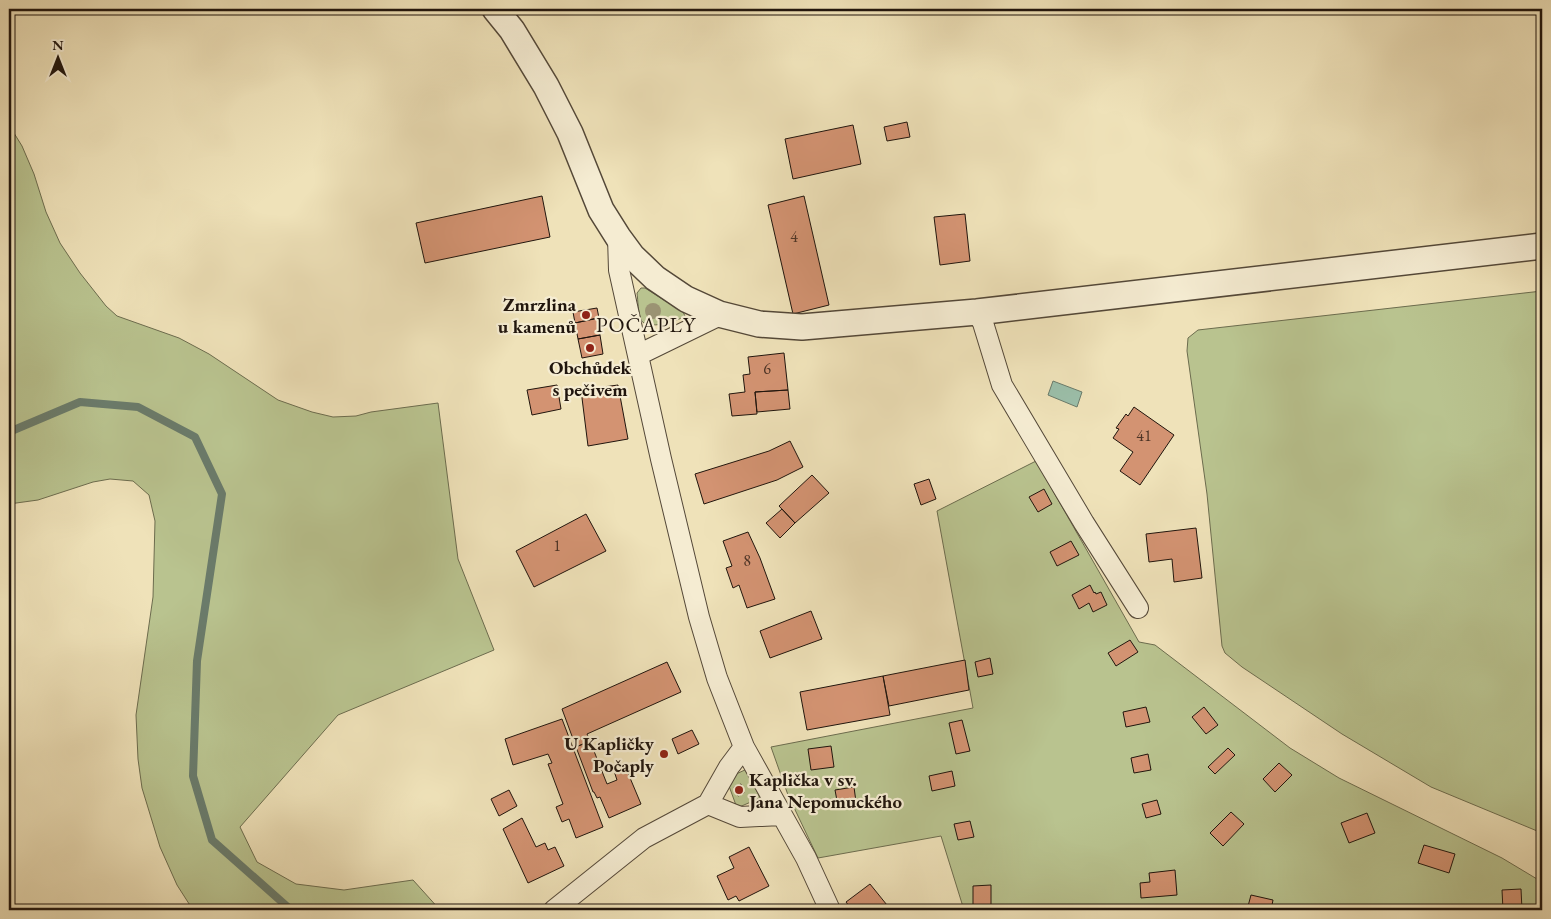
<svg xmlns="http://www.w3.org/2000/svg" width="1551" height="919" font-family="'EB Garamond',serif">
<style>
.green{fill:#b9c38f;stroke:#6c6c4e}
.water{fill:#9bbfaa;stroke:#6a7b6b}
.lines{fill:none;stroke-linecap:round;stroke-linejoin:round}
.stream{stroke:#6a7b6b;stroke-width:8}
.building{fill:#d39372;stroke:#20150d}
.minor-casing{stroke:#544838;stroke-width:22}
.tertiary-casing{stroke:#544838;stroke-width:28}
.minor{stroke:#f5ecd2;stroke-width:20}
.tertiary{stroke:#f5ecd2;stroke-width:25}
.tree{fill:#9b9373}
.poi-dot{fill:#8f2418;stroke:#f5ecd2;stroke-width:2}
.labels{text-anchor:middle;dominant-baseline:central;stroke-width:4.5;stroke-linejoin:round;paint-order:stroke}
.number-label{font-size:16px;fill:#4d3426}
.poi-label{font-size:19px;font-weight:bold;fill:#20150d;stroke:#f5ecd2;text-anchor:end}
.quarter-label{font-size:21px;letter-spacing:1px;fill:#20150d;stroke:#f5ecd2}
</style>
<rect width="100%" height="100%" fill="#efe2b9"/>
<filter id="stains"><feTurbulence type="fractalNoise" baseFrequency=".004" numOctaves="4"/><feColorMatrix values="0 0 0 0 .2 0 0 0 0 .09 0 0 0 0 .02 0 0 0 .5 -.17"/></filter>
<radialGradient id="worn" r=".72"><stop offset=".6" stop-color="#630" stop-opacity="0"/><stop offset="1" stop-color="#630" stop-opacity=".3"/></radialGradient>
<path class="green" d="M 9,125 L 22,146 L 34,174 L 46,212 L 60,243 L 80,273 L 106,306 L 117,316 L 179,338 L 209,354 L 278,400 L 312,412 L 333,417 L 356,416 L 371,412 L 438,403 L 458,559 L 494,650 L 338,715 L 240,827 L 257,862 L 296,884 L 344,890 L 413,880 L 440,910 L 193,910 L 177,885 L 160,847 L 142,788 L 138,759 L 136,715 L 153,597 L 155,521 L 149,495 L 133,481 L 110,479 L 93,482 L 38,500 L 9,504 Z
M 641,288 L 645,288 L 683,312 L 685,316 C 678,321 647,331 641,320 C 638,313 638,300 637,293 Z
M 1542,291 L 1542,833 L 1431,787 L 1342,734 L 1242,667 L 1225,653 L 1222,646 L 1207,494 L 1187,351 L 1188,338 L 1198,330 Z
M 1036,461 L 1139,642 L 1155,645 L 1290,748 L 1339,778 L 1502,858 L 1542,882 L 1542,910 L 964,910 L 941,836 L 818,858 L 788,795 L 771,747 L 973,708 L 937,511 Z
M 747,769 L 760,798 L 737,808 L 729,786 L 734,775 Z"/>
<path class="water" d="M 1053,381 L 1082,392 L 1077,407 L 1048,395 Z"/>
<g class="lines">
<path class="stream" d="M 9,432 L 80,402 L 138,407 L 195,437 L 222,494 L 197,661 L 193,776 L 212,840 L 291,910"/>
</g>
<path class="building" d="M 907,122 L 910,137 L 887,141 L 884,127 Z
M 853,125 L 861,164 L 793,179 L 785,139 Z
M 542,196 L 550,237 L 425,263 L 416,223 Z
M 804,196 L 829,305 L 793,314 L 768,205 Z
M 965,214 L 970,261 L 940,265 L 934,217 Z
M 597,308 L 599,318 L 575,323 L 573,312 Z
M 597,318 L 600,335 L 578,339 L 575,323 Z
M 600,335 L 603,354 L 582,358 L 578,339 Z
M 784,353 L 788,390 L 755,392 L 757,414 L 732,416 L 729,394 L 745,392 L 743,375 L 750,374 L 748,357 Z
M 557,385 L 561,409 L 532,415 L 527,390 Z
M 618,385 L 628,439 L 588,446 L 581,390 Z
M 788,390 L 790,409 L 757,412 L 755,392 Z
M 1134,407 L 1174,435 L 1140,485 L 1120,471 L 1133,452 L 1113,438 L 1119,429 L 1116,428 L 1126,414 L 1128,416 Z
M 790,441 L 803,467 L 777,480 L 704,504 L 695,474 L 769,451 Z
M 812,475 L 829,493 L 795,523 L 779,506 Z
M 929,479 L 936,499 L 921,505 L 914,484 Z
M 1044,489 L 1052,504 L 1038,512 L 1029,497 Z
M 782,509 L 795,523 L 780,538 L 766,523 Z
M 586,514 L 606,551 L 534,587 L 516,551 Z
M 1196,528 L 1202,578 L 1174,582 L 1172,559 L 1149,562 L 1146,534 Z
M 748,532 L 760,558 L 775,599 L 747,608 L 739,585 L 733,588 L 726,568 L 732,566 L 723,541 Z
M 1071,541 L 1079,555 L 1057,566 L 1050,552 Z
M 1090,585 L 1094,593 L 1095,592 L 1096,594 L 1101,592 L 1107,605 L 1093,612 L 1089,603 L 1079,609 L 1072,595 Z
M 811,611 L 822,639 L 770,658 L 760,631 Z
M 1130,640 L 1138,652 L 1116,666 L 1108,653 Z
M 990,658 L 993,674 L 978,677 L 975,662 Z
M 965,660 L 969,690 L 889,706 L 883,676 Z
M 667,662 L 681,692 L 587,734 L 590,741 L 576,747 L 562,709 Z
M 883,676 L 890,715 L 807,730 L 800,692 Z
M 1146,707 L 1150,722 L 1126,727 L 1123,712 Z
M 1204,707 L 1218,725 L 1206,734 L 1192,717 Z
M 562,719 L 603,827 L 576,838 L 569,819 L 562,822 L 556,807 L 563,804 L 548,764 L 552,763 L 548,754 L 513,765 L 505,739 Z
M 962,720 L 970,751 L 956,754 L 949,723 Z
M 692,730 L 699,744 L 678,754 L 672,739 Z
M 590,741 L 607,784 L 617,780 L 614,771 L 625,766 L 641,804 L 609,818 L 600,797 L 597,798 L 594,792 L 593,792 L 576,747 Z
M 831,746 L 834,767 L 811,770 L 808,749 Z
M 1228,748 L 1235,755 L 1215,774 L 1208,767 Z
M 1148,754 L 1151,770 L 1134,773 L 1131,758 Z
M 1279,763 L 1292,775 L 1275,792 L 1263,779 Z
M 952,771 L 955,786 L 932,791 L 929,776 Z
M 741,784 L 744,793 L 738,796 L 734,787 Z
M 854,787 L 856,802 L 838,806 L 835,790 Z
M 509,790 L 517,806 L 499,816 L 491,799 Z
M 1157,800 L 1161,814 L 1146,818 L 1142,804 Z
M 1231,812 L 1244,824 L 1223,846 L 1210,833 Z
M 1367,813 L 1375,833 L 1349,843 L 1341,823 Z
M 522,818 L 536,847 L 545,843 L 548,850 L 555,847 L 564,866 L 528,883 L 503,829 Z
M 970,821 L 974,837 L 958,840 L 954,824 Z
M 1424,845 L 1455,854 L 1449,873 L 1418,863 Z
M 749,847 L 769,886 L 739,901 L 736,896 L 728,900 L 717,876 L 734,868 L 729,857 Z
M 1175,870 L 1177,895 L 1141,898 L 1140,883 L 1150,882 L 1149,873 Z
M 870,884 L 891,910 L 852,910 L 846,902 Z
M 991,885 L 991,910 L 973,910 L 973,886 Z
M 1521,889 L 1522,910 L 1503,910 L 1502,890 Z
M 1251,895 L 1273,900 L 1271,910 L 1247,910 Z"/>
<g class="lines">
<defs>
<path id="minor" d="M 618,237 L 619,270 L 661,459 L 699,617 L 717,678 L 744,747 L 806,858 L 830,910
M 977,312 L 983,323 L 1002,385 L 1084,523 L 1138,608
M 638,355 L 720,315
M 708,804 L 740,817 L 781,815
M 554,910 L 644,838 L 708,804 L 729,767 L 744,747"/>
<path id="tertiary" d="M 495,9 L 512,30 L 546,86 L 570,133 L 601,210 L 618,237 L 632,256 L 655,278 L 686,299 L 719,314 L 759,324 L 802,327 L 977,312 L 1542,246"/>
</defs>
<use href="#minor" class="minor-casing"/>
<use href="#tertiary" class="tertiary-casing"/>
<use href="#minor" class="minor"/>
<use href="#tertiary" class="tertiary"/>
</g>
<circle class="tree" cx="653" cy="311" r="8"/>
<g class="poi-dot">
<circle cx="586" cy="315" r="5"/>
<circle cx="590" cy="348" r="5"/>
<circle cx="664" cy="754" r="5"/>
<circle cx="739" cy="790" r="5"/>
</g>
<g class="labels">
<g class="number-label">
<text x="794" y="236">4</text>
<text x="767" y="368">6</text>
<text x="1144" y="435">41</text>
<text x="557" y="545">1</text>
<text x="747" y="560">8</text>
</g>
<g class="poi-label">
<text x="576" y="304">Zmrzlina<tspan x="576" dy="22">u kamenů</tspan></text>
<text x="590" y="367" text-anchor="middle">Obchůdek<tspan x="590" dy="22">s pečivem</tspan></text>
<text x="654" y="743">U Kapličky<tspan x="654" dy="22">Počaply</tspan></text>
<text x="749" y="779" text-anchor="start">Kaplička v sv.<tspan x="749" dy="22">Jana Nepomuckého</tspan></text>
</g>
<g class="quarter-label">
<text x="646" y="324">POČAPLY</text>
</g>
</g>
<rect width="1551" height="919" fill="none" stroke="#efe2b9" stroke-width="30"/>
<rect x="10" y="10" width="1531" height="899" fill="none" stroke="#20150d" stroke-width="2.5"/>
<rect x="15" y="15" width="1521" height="889" fill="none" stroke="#20150d"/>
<g transform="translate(58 58)" stroke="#f5ecd2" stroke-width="4" paint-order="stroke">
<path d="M0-4L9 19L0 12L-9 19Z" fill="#20150d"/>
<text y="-8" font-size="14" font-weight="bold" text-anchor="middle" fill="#20150d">N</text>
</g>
<rect width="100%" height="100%" filter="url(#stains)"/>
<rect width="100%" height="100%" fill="url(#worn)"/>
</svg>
